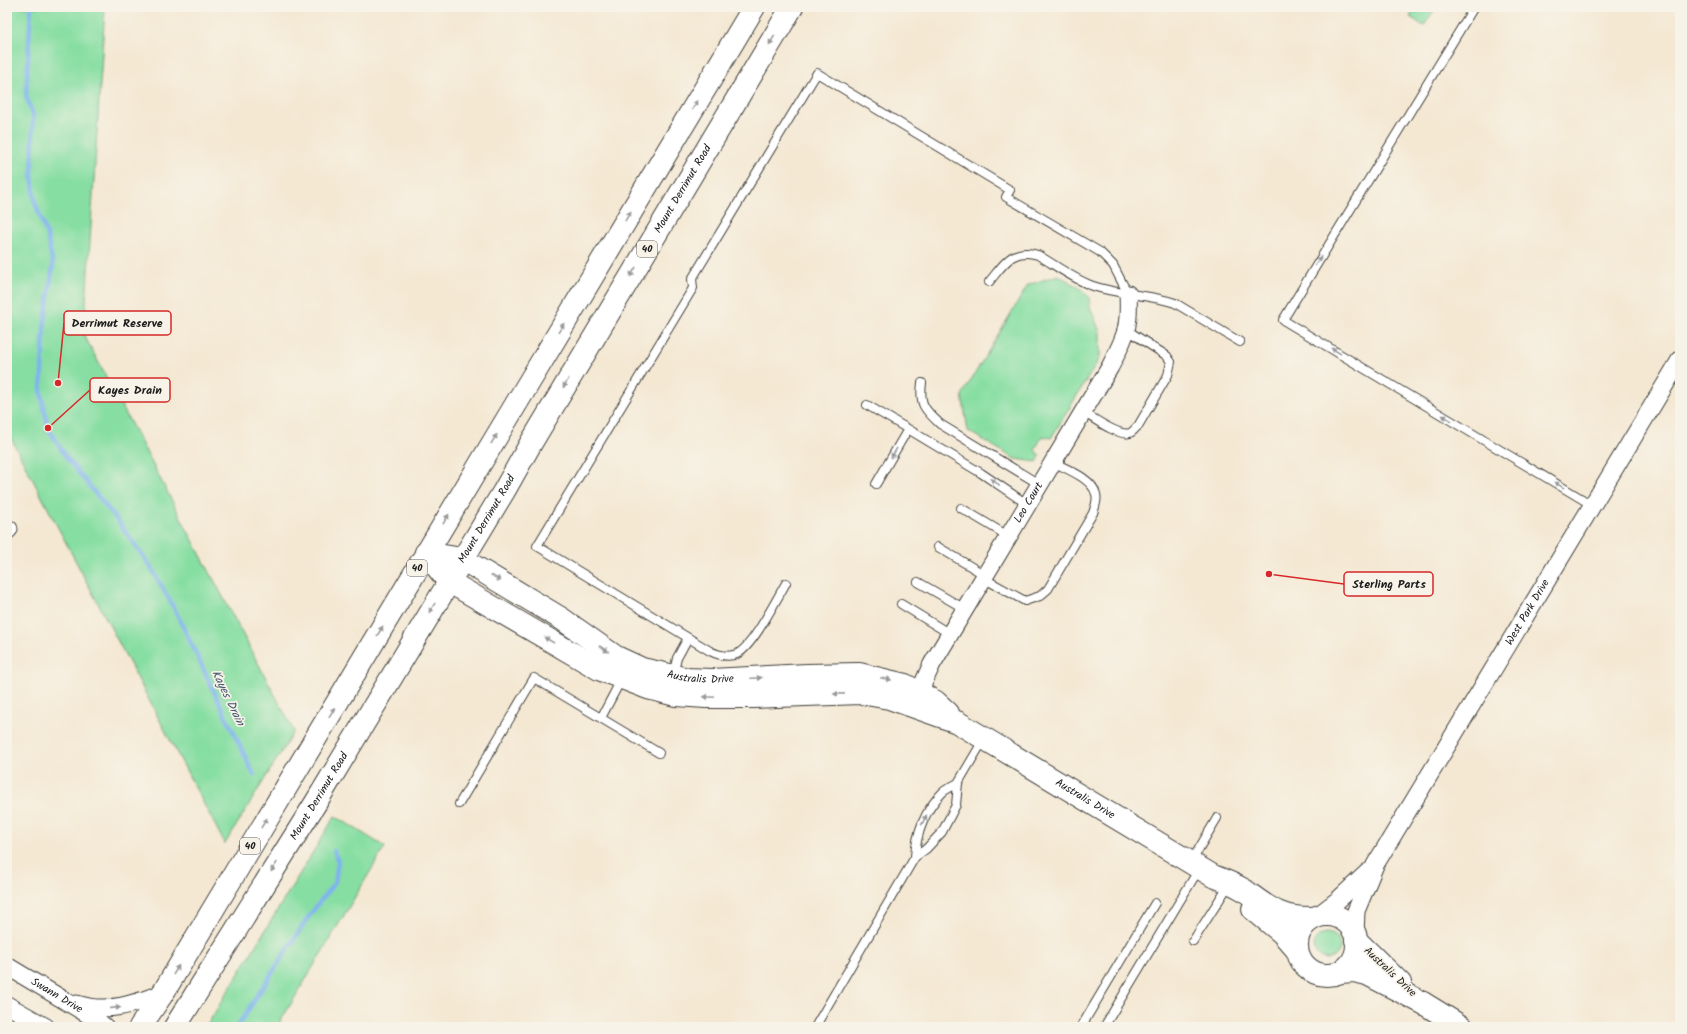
<svg xmlns="http://www.w3.org/2000/svg" width="1687" height="1034" font-family="Kalam,sans-serif">
<style>
.green{fill:#86dea2;stroke:#517d5f}
.lines{fill:none;stroke-linecap:round;stroke-linejoin:round}
.stream{stroke:#7fb4ed;stroke-width:4.5}
.lane-casing{stroke:#3c3b37;stroke-width:10}
.street-casing{stroke:#3c3b37;stroke-width:19}
.secondary-casing{stroke:#3c3b37;stroke-width:24}
.primary-casing{stroke:#3c3b37;stroke-width:24}
.lane{stroke:#fff;stroke-width:8}
.street{stroke:#fff;stroke-width:17}
.secondary{stroke:#fff;stroke-width:22}
.primary{stroke:#fff;stroke-width:22}
.oneway{fill:#999}
.labels{text-anchor:middle;dominant-baseline:central;stroke-width:3.5;stroke-linejoin:round;paint-order:stroke}
.shield{fill:#f7f3e8;stroke:#5e5c59;stroke-width:1}
.shield-label{font-size:10px;font-weight:bold;fill:#1c1c1c}
.street-label{font-size:11px;fill:#1c1c1c;stroke:#f7f3e8}
.water-label{font-size:12px;font-style:italic;fill:#445970;stroke:#f7f3e8}
.leader{fill:none;stroke:#d62828;stroke-width:1.5}
.callout-dot{fill:#d62828;stroke:#f7f3e8;stroke-width:1.5}
.callout{fill:#f7f3e8;stroke:#d62828;stroke-width:1.5}
.callout-label{font-size:12px;text-anchor:middle;font-weight:bold;fill:#1c1c1c}
</style>
<rect width="100%" height="100%" fill="#f7f3e8"/>
<filter id="ink" filterUnits="userSpaceOnUse"><feTurbulence type="fractalNoise" baseFrequency=".025" numOctaves="2"/><feDisplacementMap in="SourceGraphic" scale="8" xChannelSelector="R" yChannelSelector="G"/><feConvolveMatrix kernelMatrix="1 2 1 2 8 2 1 2 1" color-interpolation-filters="sRGB"/></filter>
<filter id="wash" filterUnits="userSpaceOnUse"><feTurbulence type="fractalNoise" baseFrequency=".012" numOctaves="4" result="noise"/><feDisplacementMap in="SourceGraphic" scale="16" xChannelSelector="R" yChannelSelector="G"/><feGaussianBlur stdDeviation="0.9" result="paint"/><feColorMatrix in="noise" values="0 0 0 0 0 0 0 0 0 0 0 0 0 0 0 0 0 1.4 0 .05"/><feComposite in="paint" operator="in"/></filter>
<g filter="url(#wash)">
<rect width="100%" height="100%" fill="#f4e8d3"/>
<path class="green" d="M 7,7 L 105,7 L 84,335 L 294,731 L 225,844 L 7,431 Z
M 1416,7 L 1436,7 L 1424,26 L 1410,17 Z
M 1058,275 L 1079,287 L 1089,297 L 1090,307 L 1100,332 L 1100,358 L 1051,438 L 1042,436 L 1035,450 L 1040,456 L 1037,462 L 1015,459 L 968,431 L 962,395 L 1028,285 Z
M 335,816 L 385,847 L 277,1027 L 206,1027 Z
M1314 946a13 13 0 1 1 26 0a13 13 0 1 1-26 0Z"/>
<g class="lines">
<path class="stream" d="M 31,7 L 26,96 L 33,115 L 32,175 L 35,203 L 47,235 L 53,265 L 44,328 L 41,392 L 48,428 L 66,457 L 117,520 L 150,566 L 175,610 L 254,775
M 237,1027 L 309,916 L 335,882 L 338,862 L 334,851"/>
</g>
</g>
<g filter="url(#ink)">
<g class="lines">
<defs>
<path id="lane" d="M 1474,7 L 1283,320 L 1592,505
M 989,282 C 1004,264 1012,247 1038,255 C 1055,265 1075,280 1093,286 C 1119,295 1148,294 1175,303 L 1240,342
M 922,383 C 919,405 925,410 940,424 L 1039,484
M 867,405 L 908,429
M 1083,412 C 1093,418 1119,437 1130,433 C 1133,432 1135,428 1138,426 L 1168,375 L 1171,362 L 1167,356 L 1127,330
M 876,484 L 908,429 L 981,473 L 1027,504
M 961,508 L 1008,536
M 938,547 L 985,575
M 983,578 L 1025,601 L 1040,596 L 1048,589 L 1093,513 C 1095,507 1098,500 1096,494 C 1092,478 1066,469 1053,462
M 918,582 L 965,609
M 786,583 C 776,600 753,646 737,654 C 727,658 718,655 710,651 L 537,546 L 693,288 L 692,279 L 817,73 L 1010,190 L 1006,197 L 1100,252 L 1113,265 L 1128,294
M 901,604 L 950,634
M 673,676 L 677,658 L 688,638
M 601,718 L 622,678
M 459,804 L 534,678 L 659,753
M 915,857 C 916,834 925,810 942,793 C 946,789 953,786 958,783
M 1191,862 L 1217,818
M 1193,941 L 1230,883
M 815,1027 L 915,857 L 926,849 L 942,832 L 956,805 L 958,783 L 984,739
M 1081,1027 L 1155,903
M 1104,1027 L 1199,869"/>
<g id="street">
<path d="M 7,531 L 9,529"/>
<path id="s1" d="M 914,703 L 932,664 L 1110,367 C 1125,337 1130,329 1128,294"/>
<path d="M 1317,916 L 1338,900 L 1368,872"/>
<path id="s2" d="M 1355,935 L 1356,911 L 1375,865 L 1680,360"/>
<path id="s3" d="M 7,966 L 94,1018 L 105,1027"/>
<path d="M 77,1004 C 108,1014 134,1004 163,993"/>
<path d="M 7,1005 L 46,1027"/>
</g>
<g id="secondary">
<path id="s4" d="M 426,553 L 448,581 L 599,669 L 648,688 L 676,695 L 706,697 L 752,697 L 861,693 L 889,698 L 957,722 L 1213,876 C 1224,880 1234,884 1244,890 C 1269,908 1280,919 1314,918"/>
<path id="s5" d="M 426,553 L 462,559 L 562,619 L 616,657 L 642,669 L 688,679 L 711,680 L 807,675 L 859,674 L 905,685 L 936,702 L 948,713"/>
<path d="M 1253,909 L 1282,933 L 1297,950"/>
<circle cx="1327" cy="945" r="30"/>
<path d="M 1356,940 L 1400,983"/>
<path d="M 1339,972 L 1355,971 L 1367,974 L 1423,1003 L 1462,1027"/>
</g>
<g id="primary">
<path d="M 140,1027 L 163,993 L 754,7"/>
<path id="s6" d="M 175,1027 L 315,804 L 504,491 L 531,443 L 792,7"/>
</g>
</defs>
<use href="#lane" class="lane-casing"/>
<use href="#street" class="street-casing"/>
<use href="#secondary" class="secondary-casing"/>
<use href="#primary" class="primary-casing"/>
<use href="#lane" class="lane"/>
<use href="#street" class="street"/>
<use href="#secondary" class="secondary"/>
<use href="#primary" class="primary"/>
</g>
<defs><path id="oneway-solid" d="M-6-.8H1V-3.2L6.5 0L1 3.2V.8H-6Z"/></defs>
<g class="oneway">
<use href="#oneway-solid" transform="translate(772 40) rotate(121)"/>
<use href="#oneway-solid" transform="translate(695 105) rotate(-59)"/>
<use href="#oneway-solid" transform="translate(628 216) rotate(-59)"/>
<use href="#oneway-solid" transform="translate(1318 261) rotate(-59)"/>
<use href="#oneway-solid" transform="translate(633 272) rotate(121)"/>
<use href="#oneway-solid" transform="translate(561 328) rotate(-59)"/>
<use href="#oneway-solid" transform="translate(1336 351) rotate(-149)"/>
<use href="#oneway-solid" transform="translate(566 383) rotate(121)"/>
<use href="#oneway-solid" transform="translate(1447 418) rotate(-149)"/>
<use href="#oneway-solid" transform="translate(494 439) rotate(-59)"/>
<use href="#oneway-solid" transform="translate(894 453) rotate(121)"/>
<use href="#oneway-solid" transform="translate(995 482) rotate(-146)"/>
<use href="#oneway-solid" transform="translate(1559 485) rotate(-149)"/>
<use href="#oneway-solid" transform="translate(446 519) rotate(-59)"/>
<use href="#oneway-solid" transform="translate(496 578) rotate(32)"/>
<use href="#oneway-solid" transform="translate(432 608) rotate(121)"/>
<use href="#oneway-solid" transform="translate(380 631) rotate(-60)"/>
<use href="#oneway-solid" transform="translate(549 640) rotate(-149)"/>
<use href="#oneway-solid" transform="translate(604 649) rotate(33)"/>
<use href="#oneway-solid" transform="translate(756 678) rotate(-3)"/>
<use href="#oneway-solid" transform="translate(886 679) rotate(12)"/>
<use href="#oneway-solid" transform="translate(839 694) rotate(179)"/>
<use href="#oneway-solid" transform="translate(709 697) rotate(-178)"/>
<use href="#oneway-solid" transform="translate(332 712) rotate(-58)"/>
<use href="#oneway-solid" transform="translate(924 820) rotate(-62)"/>
<use href="#oneway-solid" transform="translate(264 823) rotate(-59)"/>
<use href="#oneway-solid" transform="translate(274 867) rotate(122)"/>
<use href="#oneway-solid" transform="translate(176 970) rotate(-59)"/>
<use href="#oneway-solid" transform="translate(115 1008) rotate(-5)"/>
</g>
</g>
<g class="labels">
<g class="shield">
<rect x="637" y="241" width="20" height="16" rx="3"/>
<rect x="407" y="560" width="20" height="16" rx="3"/>
<rect x="240" y="838" width="20" height="16" rx="3"/>
</g>
<g class="shield-label">
<text x="647" y="249">40</text>
<text x="417" y="568">40</text>
<text x="250" y="846">40</text>
</g>
<g class="street-label">
<text stroke="none"><textPath href="#s6" startOffset="980">Mount Derrimut Road</textPath></text>
<text stroke="none"><textPath href="#s1" startOffset="231">Leo Court</textPath></text>
<text stroke="none"><textPath href="#s6" startOffset="596">Mount Derrimut Road</textPath></text>
<text stroke="none"><textPath href="#s2" startOffset="369">West Park Drive</textPath></text>
<text stroke="none"><textPath href="#s5" startOffset="307">Australis Drive</textPath></text>
<text stroke="none"><textPath href="#s6" startOffset="272">Mount Derrimut Road</textPath></text>
<text stroke="none"><textPath href="#s4" startOffset="727">Australis Drive</textPath></text>
<text transform="translate(1390 972) rotate(43)">Australis Drive</text>
<text stroke="none"><textPath href="#s3" startOffset="58">Swann Drive</textPath></text>
</g>
<g class="water-label">
<text transform="translate(228 698) rotate(64)">Kayes Drain</text>
</g>
</g>
<path class="leader" d="M58 383L64 323M48 428L90 390M1269 574L1344 584"/>
<g class="callout-dot">
<circle cx="58" cy="383" r="4"/>
<circle cx="48" cy="428" r="4"/>
<circle cx="1269" cy="574" r="4"/>
</g>
<g class="callout">
<rect x="64" y="311" width="107" height="24" rx="4"/>
<rect x="90" y="378" width="80" height="24" rx="4"/>
<rect x="1344" y="572" width="89" height="24" rx="4"/>
</g>
<g class="callout-label">
<text x="117" y="327">Derrimut Reserve</text>
<text x="130" y="394">Kayes Drain</text>
<text x="1389" y="588">Sterling Parts</text>
</g>
<rect width="1687" height="1034" fill="none" stroke="#f7f3e8" stroke-width="24"/>
</svg>
